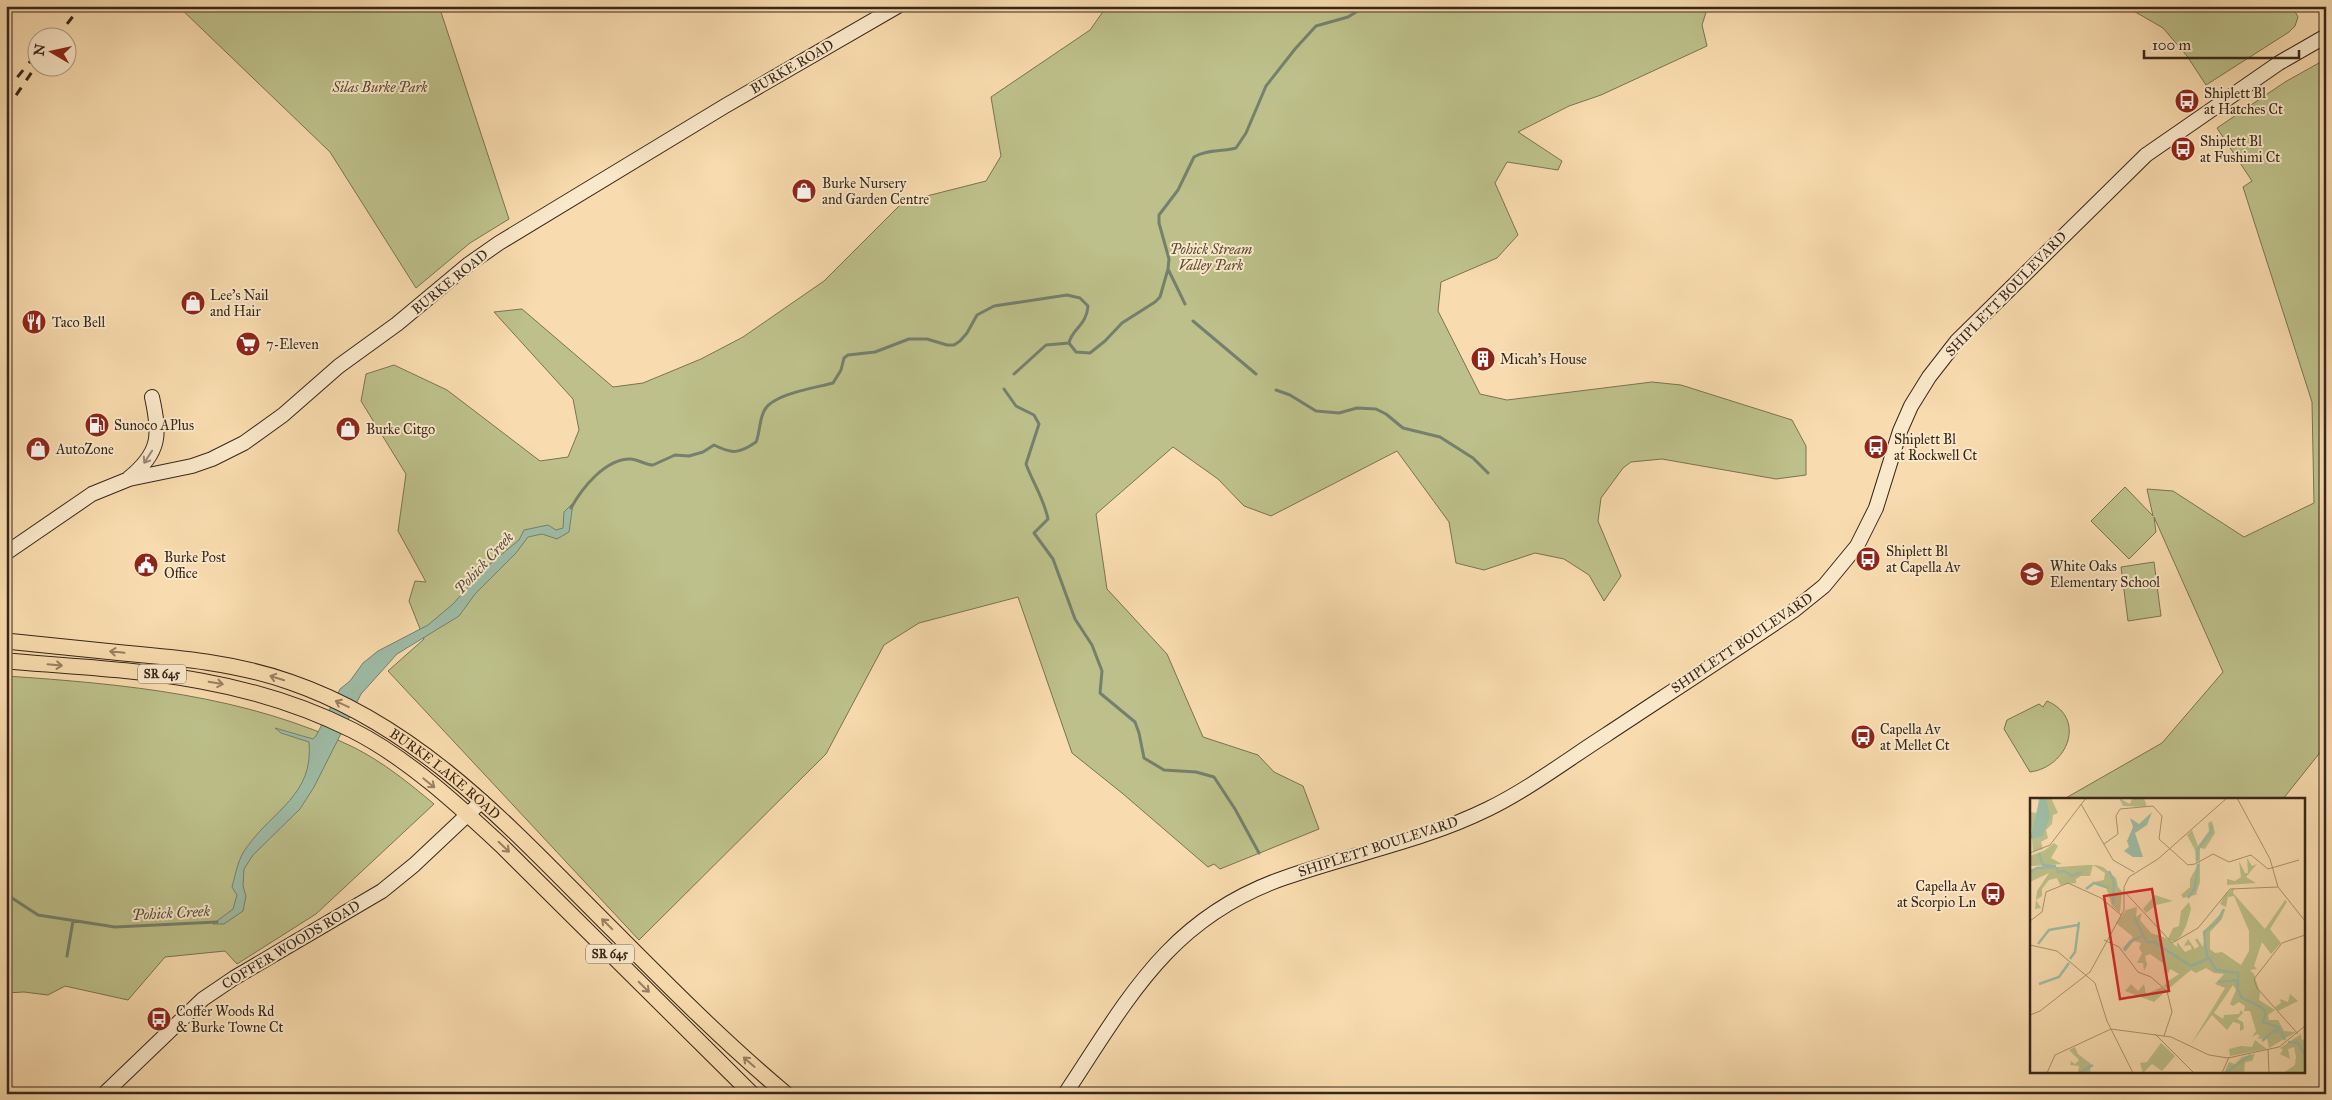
<svg xmlns="http://www.w3.org/2000/svg" width="2332" height="1100" font-family="'IM FELL Great Primer',serif">
<style>
.green{fill:#bdc08a;stroke:#7a7352}
.water{fill:#9ebca6;stroke:#75806e}
.lines{fill:none;stroke-linecap:round;stroke-linejoin:round}
.stream{stroke:#75806e;stroke-width:3}
.secondary-casing{stroke:#382619;stroke-width:16}
.primary-casing{stroke:#382619;stroke-width:17}
.secondary{stroke:#fae8ca;stroke-width:14}
.primary{stroke:#f8dbae;stroke-width:15}
.rail{stroke:#382619;stroke-width:3;stroke-dasharray:9 9;stroke-linecap:butt}
.oneway{stroke:#998772}
.oneway2{stroke:#988064}
.labels{text-anchor:middle;dominant-baseline:central;stroke-width:4;stroke-linejoin:round;paint-order:stroke}
.shield{fill:#fae8ca;stroke:#72604e;stroke-width:1}
.shield-label{font-size:12px;font-weight:bold;fill:#382619}
.street-label{font-size:14px;fill:#382619;stroke:#fae8ca}
.park-label{font-size:14px;font-style:italic;fill:#594c35;stroke:#fae8ca}
.poi-label{font-size:14px;fill:#382619;stroke:#fae8ca;text-anchor:start}
.water-label{font-size:15px;font-style:italic;fill:#524c3c;stroke:#fae8ca}
.inset-river{fill:none;stroke:#9ebca6;stroke-width:2.5}
.inset-road{fill:none;stroke:#ab9372;stroke-width:1}
.view{fill:#d62828;fill-opacity:0.15;stroke:#d62828;stroke-width:2.5}
.inset-edge{fill:none;stroke:#382619;stroke-width:2.5}
</style>
<rect width="100%" height="100%" fill="#f8dbae"/>
<filter id="stains"><feTurbulence type="fractalNoise" baseFrequency=".004" numOctaves="4"/><feColorMatrix values="0 0 0 0 .2 0 0 0 0 .09 0 0 0 0 .02 0 0 0 .5 -.17"/></filter>
<radialGradient id="worn" r=".72"><stop offset=".6" stop-color="#630" stop-opacity="0"/><stop offset="1" stop-color="#630" stop-opacity=".3"/></radialGradient>
<path class="green" d="M 178,6 L 439,6 L 509,219 L 470,243 L 416,288 L 330,152 Z
M 1107,6 L 1708,6 L 1702,25 L 1707,46 L 1601,95 L 1569,106 L 1518,132 L 1562,161 L 1558,170 L 1507,162 L 1495,183 L 1518,235 L 1497,258 L 1441,282 L 1438,311 L 1480,394 L 1507,400 L 1652,382 L 1681,385 L 1792,420 L 1806,446 L 1806,475 L 1776,479 L 1662,459 L 1631,462 L 1623,468 L 1601,498 L 1598,521 L 1621,576 L 1604,601 L 1589,575 L 1564,559 L 1535,553 L 1484,570 L 1456,563 L 1449,522 L 1397,451 L 1271,516 L 1244,506 L 1218,479 L 1173,447 L 1096,514 L 1107,589 L 1167,654 L 1203,737 L 1258,755 L 1274,772 L 1303,786 L 1319,829 L 1220,869 L 1214,864 L 1208,867 L 1122,793 L 1072,753 L 1018,597 L 919,623 L 884,645 L 826,754 L 639,940 L 388,671 L 424,639 L 409,601 L 415,581 L 426,582 L 398,531 L 406,474 L 361,401 L 366,374 L 394,365 L 447,390 L 540,461 L 568,457 L 579,430 L 573,399 L 494,312 L 522,309 L 613,387 L 643,383 L 701,359 L 743,337 L 824,281 L 903,202 L 986,181 L 1001,156 L 991,97 L 1090,30 Z
M 2125,6 L 2292,6 L 2298,17 L 2295,26 L 2289,32 L 2206,85 L 2187,56 L 2163,28 Z
M 2326,59 L 2326,745 L 2283,799 L 2064,799 L 2162,743 L 2223,672 L 2154,517 L 2156,532 L 2129,559 L 2091,521 L 2125,487 L 2153,516 L 2147,489 L 2173,491 L 2244,537 L 2314,503 L 2312,402 L 2243,187 L 2252,181 L 2217,128 L 2285,82 Z
M 2154,562 L 2161,616 L 2128,621 L 2121,567 Z
M 6,676 C 124,684 246,695 353,747 C 383,762 409,783 434,804 L 316,914 L 237,964 L 225,951 L 165,957 L 128,1000 L 65,986 L 48,995 L 24,992 L 6,993 Z
M 2047,701 C 2087,718 2068,767 2030,772 L 2004,729 L 2007,720 L 2039,704 L 2043,707 Z"/>
<path class="water" d="M 573,503 L 569,532 L 557,539 L 542,534 L 528,537 L 516,553 L 475,594 L 459,616 L 397,654 L 361,694 L 314,787 L 300,809 L 253,855 L 244,869 L 243,886 L 246,896 L 243,911 L 224,924 L 213,924 L 233,909 L 237,895 L 232,887 C 236,873 238,858 247,847 C 273,810 314,795 309,742 L 281,733 L 275,728 L 313,739 L 316,736 L 340,689 L 350,681 L 363,663 L 378,651 L 428,625 L 453,604 L 485,568 L 519,540 L 524,530 L 548,525 L 556,530 L 563,528 L 564,512 Z"/>
<g class="lines">
<path class="stream" d="M 1168,269 L 1185,304
M 1193,321 L 1256,374
M 1014,374 L 1046,345 L 1069,343
M 1004,389 L 1016,406 L 1034,415 L 1039,424 L 1026,464 C 1033,483 1044,499 1048,519 L 1034,533 L 1053,559 L 1075,619 L 1092,645 L 1102,671 L 1100,693 L 1135,722 L 1139,733 L 1144,758 L 1164,770 L 1196,772 L 1214,777 L 1235,809 L 1259,853
M 1276,390 L 1290,395 L 1316,411 L 1339,413 L 1357,408 L 1376,409 L 1386,414 L 1403,428 L 1440,437 L 1473,458 L 1488,473
M 571,508 C 582,488 605,459 630,459 C 638,459 645,465 653,465 L 675,455 L 689,456 L 703,452 L 714,445 C 732,454 739,454 756,442 C 760,433 759,421 764,411 C 772,394 815,388 833,383 L 841,370 L 844,358 L 848,355 L 875,352 L 909,339 L 927,339 L 947,345 L 954,345 L 960,341 L 967,333 L 977,315 L 994,306 L 1067,295 L 1080,298 L 1088,306 C 1087,325 1071,330 1069,343 L 1076,352 L 1090,353 L 1105,341 L 1122,323 L 1155,302 L 1160,297 L 1168,269 L 1169,259 L 1159,223 L 1159,215 L 1178,190 L 1194,157 C 1208,149 1221,152 1236,148 L 1246,133 L 1266,86 L 1295,49 L 1316,26 L 1348,17 L 1356,12 L 1360,6
M 6,898 L 12,898 L 38,915 L 115,927 L 217,922
M 67,956 L 73,921"/>
<defs>
<path id="secondary" d="M 129,478 C 161,452 160,434 152,397
M 6,553 L 92,494 L 129,479 L 192,466 L 212,459 L 244,443 L 283,415 L 339,366 L 397,324 L 469,264 L 499,243 L 725,106 L 898,6
M 104,1094 L 203,999 L 234,978 L 382,891 L 414,865 L 482,801
M 1065,1094 C 1128,999 1169,918 1284,878 C 1352,854 1423,841 1488,809 C 1529,789 1567,760 1606,735 C 1668,694 1731,653 1793,611 L 1824,586 L 1857,546 L 1876,508 L 1900,431 L 1911,406 L 1929,377 L 1957,341 L 2146,155 L 2279,63 L 2326,36"/>
<g id="primary">
<path id="s1" d="M 6,641 C 45,645 84,649 123,653 C 180,658 236,663 290,682 C 407,722 493,809 578,895 C 646,963 712,1032 786,1094"/>
<path d="M 6,661 C 130,671 238,673 352,730 C 406,757 457,804 501,845 L 752,1094"/>
</g>
</defs>
<use href="#secondary" class="secondary-casing"/>
<use href="#primary" class="primary-casing"/>
<use href="#secondary" class="secondary"/>
<use href="#primary" class="primary"/>
<path class="rail" d="M 56,38 L 81,6
M 6,91 L 38,52
M 6,110 L 38,63"/>
</g>
<defs><path id="oneway-shaft" d="M-6 0H5M1.5-3L5.5 0L1.5 3" fill="none" stroke-width="1.6" stroke-linecap="round" stroke-linejoin="round" transform="scale(1.25)"/></defs>
<use class="oneway" href="#oneway-shaft" transform="translate(148 457) rotate(123)"/>
<g class="oneway2">
<use href="#oneway-shaft" transform="translate(117 652) rotate(-174)"/>
<use href="#oneway-shaft" transform="translate(55 665) rotate(5)"/>
<use href="#oneway-shaft" transform="translate(277 678) rotate(-163)"/>
<use href="#oneway-shaft" transform="translate(216 683) rotate(10)"/>
<use href="#oneway-shaft" transform="translate(342 704) rotate(-155)"/>
<use href="#oneway-shaft" transform="translate(429 783) rotate(39)"/>
<use href="#oneway-shaft" transform="translate(504 847) rotate(44)"/>
<use href="#oneway-shaft" transform="translate(607 924) rotate(-135)"/>
<use href="#oneway-shaft" transform="translate(644 987) rotate(45)"/>
<use href="#oneway-shaft" transform="translate(749 1062) rotate(-139)"/>
</g>
<defs>
<symbol id="bus-disc" viewBox="-11 -11 22 22"><circle r="9.5" fill="#8f2418" stroke="#fae8ca"/><path d="M-5-6H5V4H4V6H2V4H-2V6H-4V4H-5ZM-3.5-4V0h7V-4ZM-3.5 1.2v1.5H-2V1.2ZM2 1.2v1.5H3.5V1.2Z" fill="#fff"/></symbol>
<symbol id="shop-disc" viewBox="-11 -11 22 22"><circle r="9.5" fill="#8f2418" stroke="#fae8ca"/><path d="M-5-2.5h2.3a2.7 3.5 0 0 1 5.4 0H5L5.5 6h-11ZM-1.5-2.5h3a1.5 2.3 0 0 0-3 0Z" fill="#fff"/></symbol>
<symbol id="restaurant-disc" viewBox="-11 -11 22 22"><circle r="9.5" fill="#8f2418" stroke="#fae8ca"/><path d="M-5-6h1v4h1v-4h1v4h1v-4h1v5L-1.5 .5V6h-2V.5L-5-1ZM5-6V6H3V1.5H1.5Q1.5-4 5-6Z" fill="#fff"/></symbol>
<symbol id="supermarket-disc" viewBox="-11 -11 22 22"><circle r="9.5" fill="#8f2418" stroke="#fae8ca"/><path d="M-6-5.5h2.5l.6 2H6L4.5 2H-2.5L-4.4-4H-6ZM-1.5 3.2a1.3 1.3 0 1 0 .1 0ZM3 3.2a1.3 1.3 0 1 0 .1 0Z" fill="#fff"/></symbol>
<symbol id="building-disc" viewBox="-11 -11 22 22"><circle r="9.5" fill="#8f2418" stroke="#fae8ca"/><path d="M-4-6H4V6H1V3H-1V6H-4ZM-2.5-4.3h1.7v1.8h-1.7ZM.8-4.3h1.7v1.8H.8ZM-2.5-1h1.7V.8h-1.7ZM.8-1h1.7V.8H.8Z" fill="#fff"/></symbol>
<symbol id="fuel-disc" viewBox="-11 -11 22 22"><circle r="9.5" fill="#8f2418" stroke="#fae8ca"/><path d="M-5.5-6h7V0h2V4h1.3V-2.5L3-4.5l.8-.8L6-3V5H2.5V1h-1V6h-7ZM-4.2-4.7v3.2H.2V-4.7Z" fill="#fff"/></symbol>
<symbol id="civic-disc" viewBox="-11 -11 22 22"><circle r="9.5" fill="#8f2418" stroke="#fae8ca"/><path d="M-.6-6.5H3V-4.5H.6V-3L4-1V1h2V6H-6V1h2V-1L-.6-3ZM-1.2 2.5V6h2.4V2.5Z" fill="#fff"/></symbol>
<symbol id="school-disc" viewBox="-11 -11 22 22"><circle r="9.5" fill="#8f2418" stroke="#fae8ca"/><path d="M0-5L7-2L0 1L-7-2ZM-4 1L0 2.5L4 1V4Q0 6-4 4Z" fill="#fff"/></symbol>
</defs>
<g fill-rule="evenodd">
<use href="#bus-disc" x="2173" y="87" width="28" height="28"/>
<use href="#bus-disc" x="2169" y="135" width="28" height="28"/>
<use href="#shop-disc" x="790" y="177" width="28" height="28"/>
<use href="#shop-disc" x="179" y="289" width="28" height="28"/>
<use href="#restaurant-disc" x="20" y="308" width="28" height="28"/>
<use href="#supermarket-disc" x="234" y="330" width="28" height="28"/>
<use href="#building-disc" x="1469" y="345" width="28" height="28"/>
<use href="#fuel-disc" x="83" y="411" width="28" height="28"/>
<use href="#shop-disc" x="334" y="415" width="28" height="28"/>
<use href="#bus-disc" x="1862" y="433" width="28" height="28"/>
<use href="#shop-disc" x="24" y="435" width="28" height="28"/>
<use href="#bus-disc" x="1854" y="545" width="28" height="28"/>
<use href="#civic-disc" x="132" y="551" width="28" height="28"/>
<use href="#school-disc" x="2018" y="560" width="28" height="28"/>
<use href="#bus-disc" x="1849" y="723" width="28" height="28"/>
<use href="#bus-disc" x="1979" y="880" width="28" height="28"/>
<use href="#bus-disc" x="145" y="1005" width="28" height="28"/>
</g>
<g class="labels">
<g class="shield">
<rect x="138" y="664.5" width="48" height="19" rx="4"/>
<rect x="586" y="944.5" width="48" height="19" rx="4"/>
</g>
<g class="shield-label">
<text x="162" y="674">SR 645</text>
<text x="610" y="954">SR 645</text>
</g>
<g class="street-label">
<text transform="translate(792 67) rotate(-30)">BURKE ROAD</text>
<text transform="translate(450 282) rotate(-39)">BURKE ROAD</text>
<text transform="translate(2006 294) rotate(-46)">SHIPLETT BOULEVARD</text>
<text transform="translate(1742 643) rotate(-34)">SHIPLETT BOULEVARD</text>
<text stroke="none"><textPath href="#s1" startOffset="469">BURKE LAKE ROAD</textPath></text>
<text transform="translate(1378 847) rotate(-18)">SHIPLETT BOULEVARD</text>
<text transform="translate(291 945) rotate(-31)">COFFER WOODS ROAD</text>
</g>
<g class="park-label">
<text x="380" y="87">Silas Burke Park</text>
<text x="1211" y="249">Pohick Stream<tspan x="1211" dy="16">Valley Park</tspan></text>
</g>
<g class="poi-label">
<text x="2204" y="93">Shiplett Bl<tspan x="2204" dy="16">at Hatches Ct</tspan></text>
<text x="2200" y="141">Shiplett Bl<tspan x="2200" dy="16">at Fushimi Ct</tspan></text>
<text x="822" y="183">Burke Nursery<tspan x="822" dy="16">and Garden Centre</tspan></text>
<text x="210" y="295">Lee's Nail<tspan x="210" dy="16">and Hair</tspan></text>
<text x="52" y="322">Taco Bell</text>
<text x="266" y="344">7-Eleven</text>
<text x="1500" y="359">Micah's House</text>
<text x="114" y="425">Sunoco APlus</text>
<text x="366" y="429">Burke Citgo</text>
<text x="1894" y="439">Shiplett Bl<tspan x="1894" dy="16">at Rockwell Ct</tspan></text>
<text x="56" y="449">AutoZone</text>
<text x="1886" y="551">Shiplett Bl<tspan x="1886" dy="16">at Capella Av</tspan></text>
<text x="164" y="557">Burke Post<tspan x="164" dy="16">Office</tspan></text>
<text x="2050" y="566">White Oaks<tspan x="2050" dy="16">Elementary School</tspan></text>
<text x="1880" y="729">Capella Av<tspan x="1880" dy="16">at Mellet Ct</tspan></text>
<text x="1976" y="886" text-anchor="end">Capella Av<tspan x="1976" dy="16">at Scorpio Ln</tspan></text>
<text x="176" y="1011">Coffer Woods Rd<tspan x="176" dy="16">&amp; Burke Towne Ct</tspan></text>
</g>
<g class="water-label">
<text transform="translate(484 563) rotate(-47)">Pohick Creek</text>
<text transform="translate(171 913) rotate(-3)">Pohick Creek</text>
</g>
</g>
<g transform="translate(2030 798)">
<rect width="275" height="275" fill="#f8dbae"/>
<path d="M 9,0 L 21,0 L 28,15 L 23,17 L 22,26 L 16,32 L 18,40 L 11,44 L 13,51 L 3,54 L 0,14 L 7,15 ZM 89,0 L 100,6 L 102,0 L 114,0 L 117,9 L 93,8 ZM 182,23 L 185,35 L 175,51 L 170,50 L 170,62 L 166,65 L 165,52 L 157,37 L 162,32 L 168,48 L 179,33 L 178,25 ZM 24,45 L 28,48 L 21,60 L 32,66 L 0,68 L 0,58 L 15,52 ZM 217,60 L 222,68 L 227,66 L 216,79 L 226,85 L 197,87 L 197,81 L 205,83 L 211,79 L 209,63 L 215,75 L 218,75 ZM 170,63 L 170,84 L 166,96 L 169,96 L 153,100 L 151,97 L 160,89 L 160,81 ZM 58,67 L 66,67 L 73,69 L 86,80 L 88,89 L 92,93 L 90,115 L 82,108 L 76,89 L 64,84 L 74,82 L 75,75 L 63,67 L 60,78 L 51,78 L 46,81 L 46,85 L 30,87 L 27,80 L 19,82 L 12,91 L 12,98 L 6,102 L 11,110 L 5,111 L 7,93 L 19,75 L 0,84 L 0,71 ZM 204,90 L 203,95 L 235,131 L 255,102 L 257,104 L 240,131 L 251,145 L 241,156 L 232,144 L 224,168 L 227,171 L 220,172 L 224,176 L 230,195 L 229,202 L 245,212 L 238,217 L 239,222 L 248,222 L 254,233 L 266,234 L 239,250 L 237,240 L 227,241 L 230,238 L 227,236 L 222,239 L 226,233 L 220,213 L 214,213 L 215,208 L 209,204 L 203,208 L 200,206 L 206,192 L 203,187 L 184,215 L 193,221 L 194,217 L 209,216 L 211,212 L 213,215 L 207,221 L 213,224 L 214,231 L 210,233 L 210,226 L 203,224 L 197,232 L 182,217 L 161,246 L 195,190 L 185,186 L 194,176 L 184,175 L 176,170 L 166,175 L 161,172 L 137,192 L 134,188 L 137,184 L 149,176 L 140,171 L 138,176 L 134,166 L 120,156 L 115,158 L 117,167 L 114,173 L 113,165 L 107,165 L 112,155 L 109,150 L 111,145 L 104,143 L 95,154 L 93,150 L 103,139 L 86,125 L 96,112 L 107,109 L 106,119 L 112,115 L 110,122 L 121,135 L 136,140 L 147,149 L 147,144 L 155,154 L 162,151 L 160,147 L 154,148 L 158,141 L 165,151 L 169,148 L 165,142 L 167,140 L 173,149 L 175,132 L 195,111 L 192,121 L 180,134 L 180,151 L 185,155 L 192,154 L 211,167 L 219,153 L 219,133 L 204,98 L 198,99 L 196,109 L 190,106 L 196,95 ZM 125,97 L 143,103 L 126,107 L 116,115 L 113,111 ZM 159,104 L 161,111 L 156,128 L 151,138 L 144,144 L 138,141 L 143,130 L 149,128 L 151,113 ZM 101,186 L 108,193 L 114,186 L 116,196 L 132,189 L 136,193 L 124,204 L 95,193 ZM 260,196 L 268,203 L 248,213 L 245,209 L 251,205 L 250,201 L 258,204 ZM 271,236 L 272,242 L 275,241 L 275,275 L 253,275 L 265,267 L 266,259 L 264,249 L 258,251 L 260,261 L 250,256 L 253,252 L 250,250 ZM 225,242 L 237,251 L 200,258 L 199,251 L 211,248 L 222,249 ZM 131,245 L 145,258 L 132,273 L 122,266 L 113,275 L 110,265 L 117,264 ZM 45,249 L 48,256 L 61,266 L 60,275 L 48,275 L 49,268 L 40,267 L 41,263 L 45,266 L 49,262 L 39,252 ZM 225,256 L 222,263 L 215,264 L 214,275 L 194,275 L 199,264 L 205,266 L 212,259 Z" fill="#bdc08a"/>
<path d="M 10,0 L 16,0 L 20,18 L 13,38 L 0,41 ZM 122,14 L 117,27 L 105,35 L 113,59 L 103,59 L 94,53 L 99,49 L 97,43 L 103,29 L 100,20 L 109,26 Z" fill="#9ebca6"/>
<path class="inset-river" d="M 9,55 L 13,67 L 26,68M 167,62 L 168,51 L 181,34 L 182,27M 27,69 L 28,74 L 34,73 L 42,78 L 52,74M 79,73 L 84,84 L 83,106M 0,74 L 7,70 L 26,69M 56,91 L 64,85 L 79,90M 158,100 L 165,90 L 168,66M 104,119 L 117,144 L 124,144 L 161,168 L 179,160 L 186,172 L 208,175 L 208,192 L 212,200 L 231,209 L 236,215 L 233,224 L 248,229 L 255,242M 8,146 L 19,132 L 48,127M 94,152 L 100,144 L 112,138M 177,160 L 174,134 L 187,124 L 194,111M 40,161 L 45,154 L 49,124M 188,184 L 206,182 L 208,189M 9,186 L 29,179 L 39,165M 232,243 L 245,232 L 248,235M 258,244 L 268,245 L 275,257M 49,275 L 63,267M 195,275 L 221,257"/>
<path class="inset-road" d="M 207,0 L 240,61 L 248,89 L 275,123M 51,6 L 83,62 L 104,74M 74,46 L 88,36 L 86,18 L 90,11 L 123,8 L 132,18 L 129,41 L 158,67 L 165,66 L 183,56 L 199,64 L 221,57 L 238,71 L 269,62M 0,55 L 20,47 L 56,0M 93,92 L 142,145 L 168,130 L 200,91 L 248,89M 0,123 L 12,114 L 16,94 L 38,85 L 71,100 L 91,117M 74,142 L 89,149 L 108,174 L 121,179 L 137,193 L 142,214 L 134,238M 0,147 L 27,153 L 65,185 L 77,223 L 103,275M 0,217 L 10,213 L 60,174 L 94,112 L 94,89 L 99,79 L 128,61 L 197,0M 125,236 L 164,275M 268,236 L 227,190 L 224,181 L 252,145 L 275,137M 238,251 L 239,275M 17,275 L 25,257 L 81,231 L 141,239 L 179,257 L 198,260 L 249,249 L 275,228M 192,275 L 199,259"/>
<path class="view" d="M 122,91 L 139,193 L 90,201 L 74,98 Z"/>
<rect width="275" height="275" class="inset-edge"/>
</g>
<rect width="2332" height="1100" fill="none" stroke="#f8dbae" stroke-width="25"/>
<rect x="8" y="8" width="2317" height="1085" fill="none" stroke="#382619" stroke-width="2.5"/>
<rect x="12" y="12" width="2307" height="1075" fill="none" stroke="#382619"/>
<g transform="translate(52 52) rotate(279)"><circle r="24" fill="#fae8ca" stroke="#ac9a83"/>
<path d="M0-4L9 19L0 12L-9 19Z" fill="#8f2418"/>
<text y="-8" font-size="14" font-weight="bold" text-anchor="middle" fill="#382619">N</text>
</g>
<path d="M2144 50v8h155v-8" fill="none" stroke="#382619" stroke-width="2.5"/>
<text x="2152" y="50" font-size="15" fill="#382619" stroke="#fae8ca" stroke-width="4" paint-order="stroke">100 m</text>
<rect width="100%" height="100%" filter="url(#stains)"/>
<rect width="100%" height="100%" fill="url(#worn)"/>
</svg>
